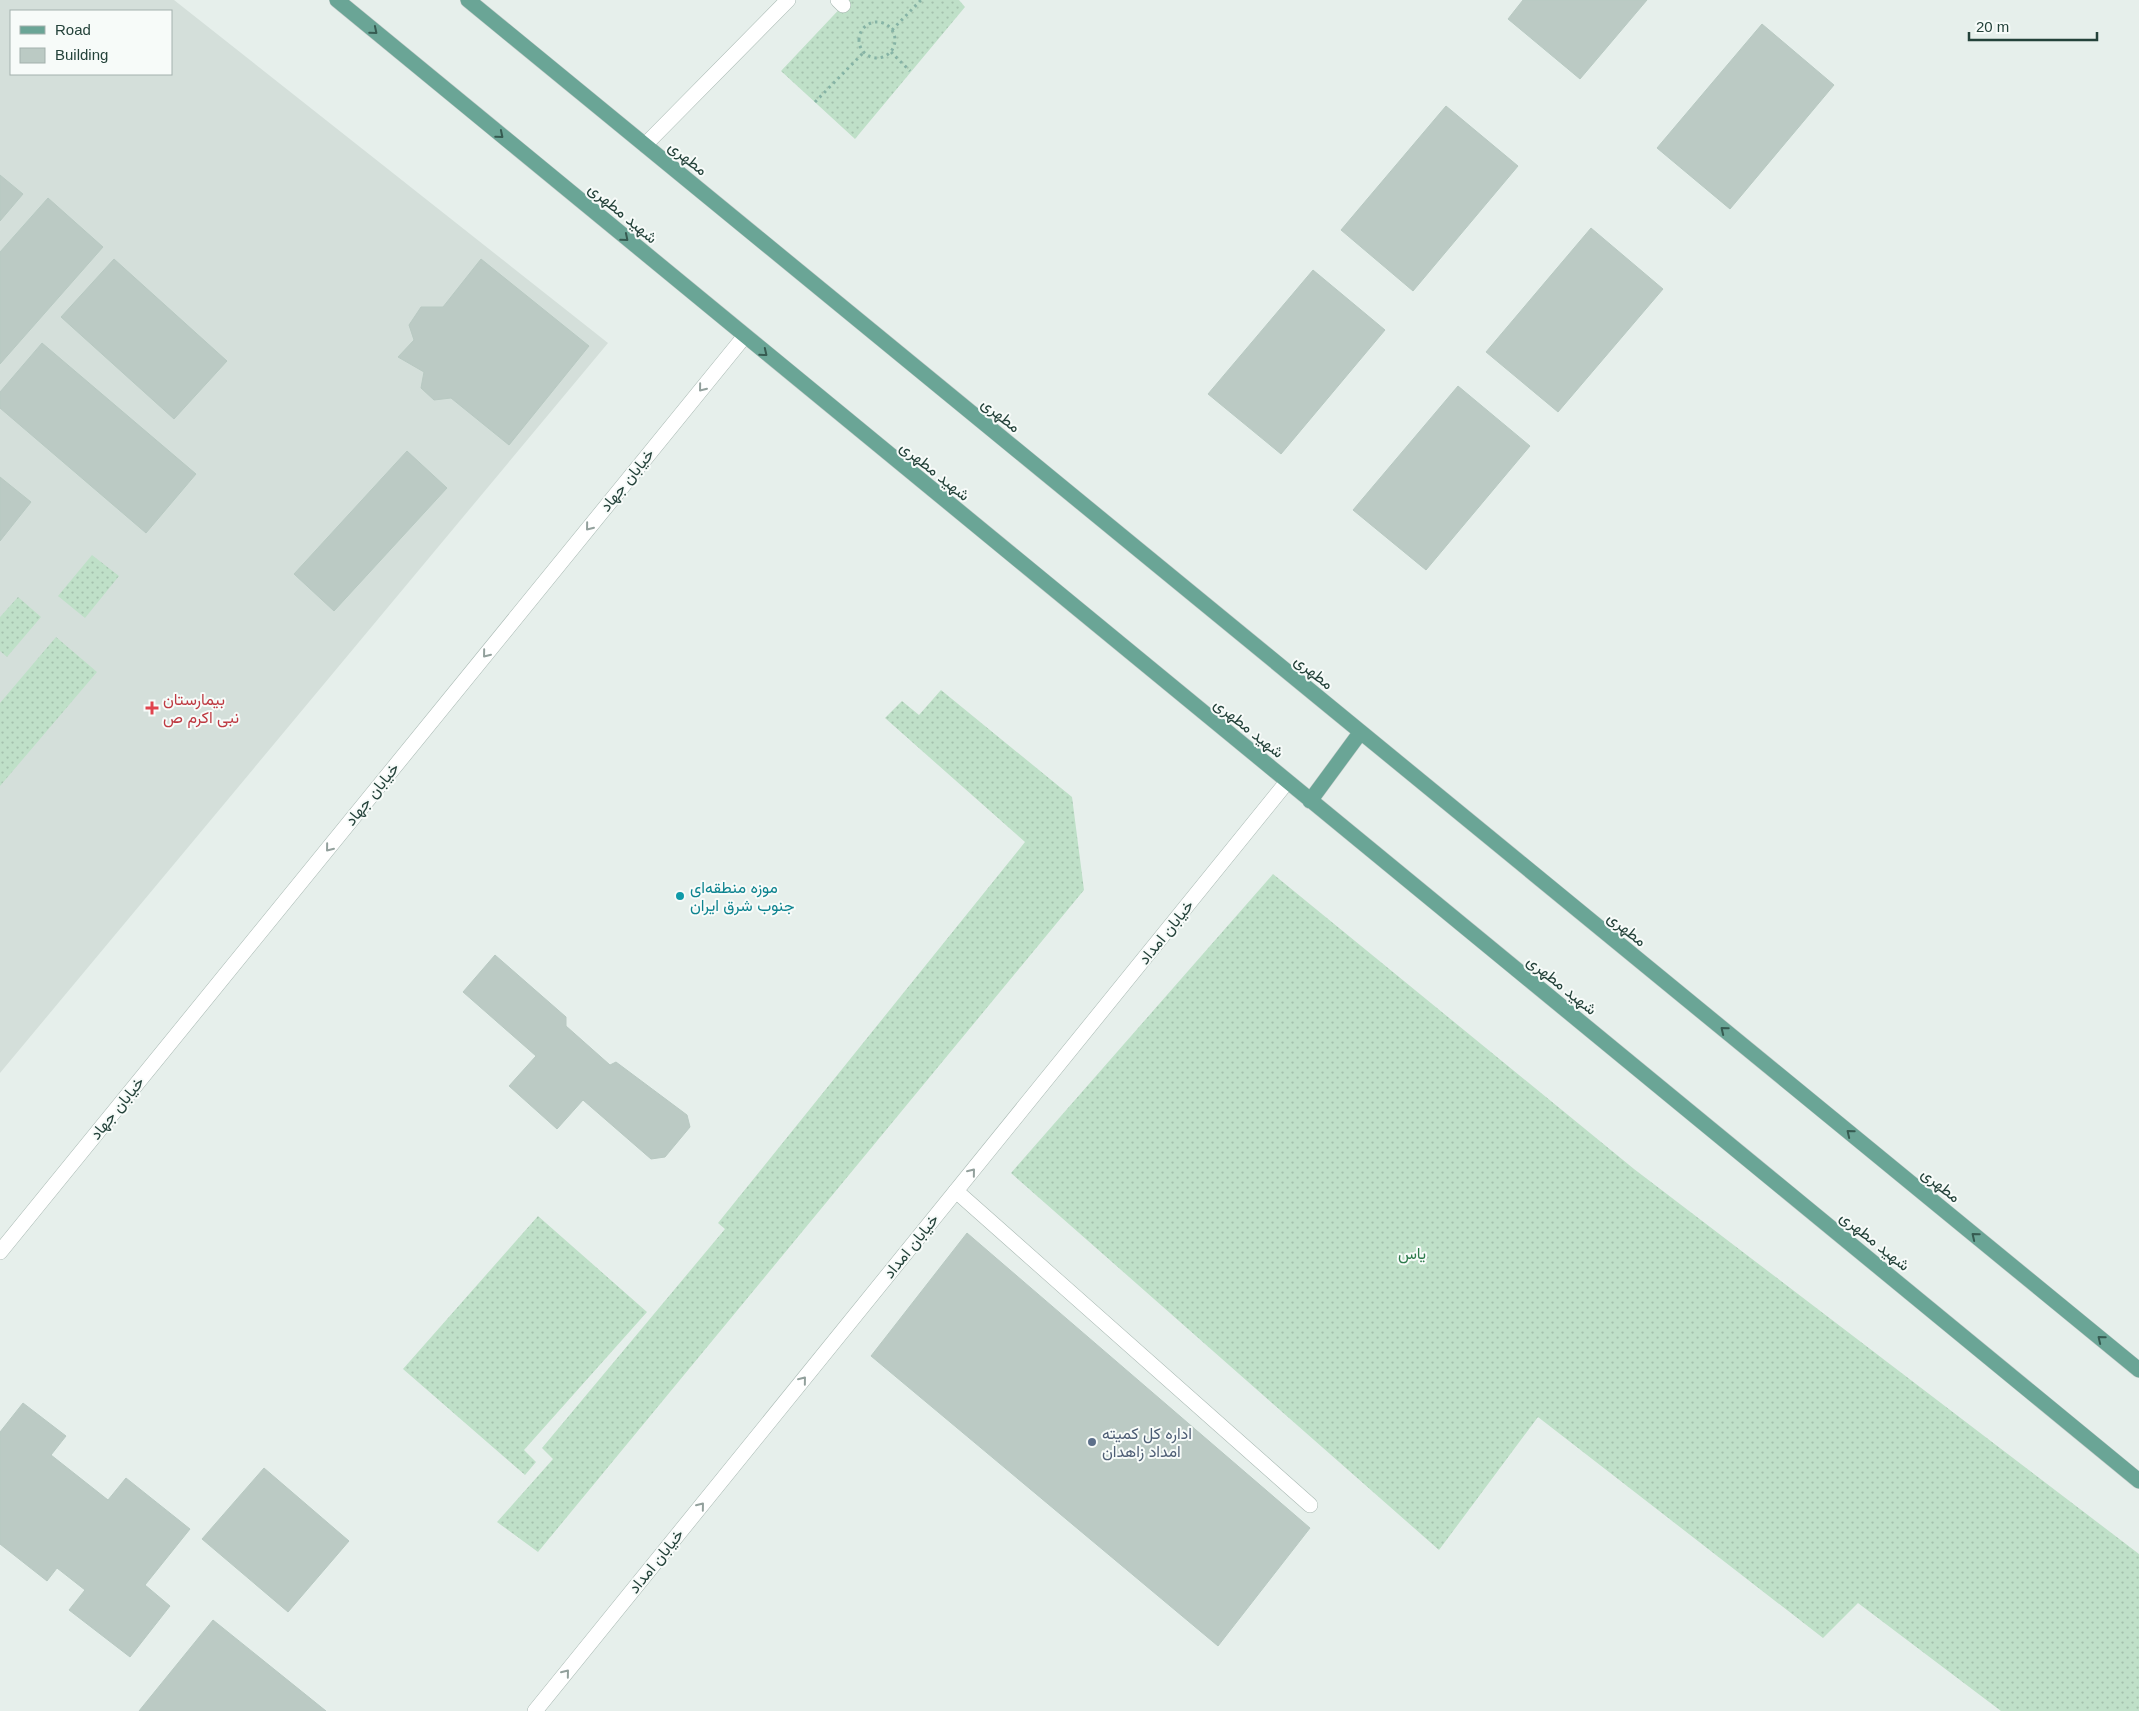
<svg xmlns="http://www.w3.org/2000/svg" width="2139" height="1711" font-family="Helvetica,Vazirmatn,sans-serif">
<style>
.built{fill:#d4dfda;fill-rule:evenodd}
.grass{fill:url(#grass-dots)}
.building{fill:#bbcac4;stroke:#b8c9c2}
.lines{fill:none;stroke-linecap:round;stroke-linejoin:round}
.service-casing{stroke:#a8b8b2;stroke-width:16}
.tertiary-casing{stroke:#a8b8b2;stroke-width:16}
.primary-casing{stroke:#c2cac8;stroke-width:16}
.path{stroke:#86b3a5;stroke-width:3;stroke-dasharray:2.5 4;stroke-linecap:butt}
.service{stroke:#fff;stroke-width:15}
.tertiary{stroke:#fff;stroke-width:15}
.primary{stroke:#6aa596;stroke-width:15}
.oneway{stroke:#365b51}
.oneway2{stroke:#92a09c}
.health-dot{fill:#e0444e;stroke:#f7fbf9;stroke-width:2}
.culture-dot{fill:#0f9aa8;stroke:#f7fbf9;stroke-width:2}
.service-dot{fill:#5c6f8a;stroke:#f7fbf9;stroke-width:2}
.labels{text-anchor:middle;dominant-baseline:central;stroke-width:4;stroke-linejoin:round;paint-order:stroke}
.street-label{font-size:16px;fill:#24423a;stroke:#f7fbf9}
.health-label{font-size:16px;fill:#be3a42;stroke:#f7fbf9;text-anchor:start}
.culture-label{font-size:16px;fill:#0d838f;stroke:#f7fbf9;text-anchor:start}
.park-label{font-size:16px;fill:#2d7a4b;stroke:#f7fbf9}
.service-label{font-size:16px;fill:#4e5e75;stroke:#f7fbf9;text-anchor:start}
</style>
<defs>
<pattern id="grass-dots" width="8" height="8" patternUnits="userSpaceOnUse" patternTransform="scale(1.25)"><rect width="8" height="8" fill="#bfe0c8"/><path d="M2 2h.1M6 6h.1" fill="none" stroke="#a4c1ad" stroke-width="1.8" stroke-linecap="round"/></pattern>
</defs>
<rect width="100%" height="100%" fill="#e6efeb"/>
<path class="built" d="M 0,0 L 174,0 L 608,343 L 0,1073 ZM 11,11 L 171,11 L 171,74 L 11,74 Z"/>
<path class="grass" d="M 848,0 L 959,0 L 965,7 L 855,139 L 781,71 Z
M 92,555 L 119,576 L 85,618 L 58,596 Z
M 18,597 L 41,617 L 7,657 L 0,651 L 0,617 Z
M 56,637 L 97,672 L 0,786 L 0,703 Z
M 941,690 L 1072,797 L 1084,890 L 538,1552 L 497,1522 L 553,1459 L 542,1448 L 725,1229 L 718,1223 L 1025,842 L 885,718 L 902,701 L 919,715 Z
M 1273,874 L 1634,1169 L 2139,1554 L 2139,1711 L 2001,1711 L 1858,1603 L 1823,1638 L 1538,1417 L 1439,1550 L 1011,1173 Z
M 538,1216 L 647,1312 L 524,1450 L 536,1462 L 525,1475 L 403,1369 Z"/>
<path class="building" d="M 1523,0 L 1647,0 L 1580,79 L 1508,19 Z
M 1762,24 L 1834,85 L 1730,209 L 1657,148 Z
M 1446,106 L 1518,166 L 1413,291 L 1341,230 Z
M 0,175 L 23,194 L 0,221 Z
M 48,198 L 103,247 L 0,364 L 0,252 Z
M 1591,228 L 1663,289 L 1558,412 L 1486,352 Z
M 114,259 L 227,361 L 174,419 L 61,317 Z
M 481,259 L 589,346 L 509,445 L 451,398 L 434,400 L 421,388 L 424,372 L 398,357 L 414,340 L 409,325 L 421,307 L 443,307 Z
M 1313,270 L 1385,330 L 1281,454 L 1208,394 Z
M 42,343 L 196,474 L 146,533 L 0,408 L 0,392 Z
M 1458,386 L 1530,446 L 1426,570 L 1353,510 Z
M 407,451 L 447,488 L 334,611 L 294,574 Z
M 0,477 L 31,502 L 0,541 Z
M 495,955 L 566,1017 L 566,1026 L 610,1065 L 616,1062 L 687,1115 L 690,1127 L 665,1157 L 651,1159 L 583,1100 L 557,1129 L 509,1086 L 536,1056 L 463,992 Z
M 967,1233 L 1310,1528 L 1218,1646 L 871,1356 Z
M 23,1403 L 66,1436 L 51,1455 L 108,1500 L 126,1478 L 190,1529 L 145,1585 L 170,1606 L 130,1657 L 69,1610 L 85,1590 L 57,1568 L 47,1581 L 0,1544 L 0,1432 Z
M 264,1468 L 349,1541 L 288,1612 L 202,1539 Z
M 213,1620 L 326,1711 L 139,1711 Z"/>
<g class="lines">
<defs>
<path id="service" d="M 838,0 L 843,5
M 645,145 L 788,0
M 956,1191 L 1310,1505"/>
<path id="tertiary" d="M 0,1252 L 744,337
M 535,1711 L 1287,782"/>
<path id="primary" d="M 337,0 L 2139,1481
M 468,0 L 2139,1370
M 1310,801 L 1360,733"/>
</defs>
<use href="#service" class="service-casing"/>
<use href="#tertiary" class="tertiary-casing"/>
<use href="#primary" class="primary-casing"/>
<path class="path" d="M859 40a18 18 0 1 1 36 0a18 18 0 1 1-36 0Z
M 892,30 L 921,0
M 891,52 L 910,71
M 815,102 L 864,52"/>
<use href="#service" class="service"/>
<use href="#tertiary" class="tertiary"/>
<use href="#primary" class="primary"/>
</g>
<defs><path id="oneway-chevron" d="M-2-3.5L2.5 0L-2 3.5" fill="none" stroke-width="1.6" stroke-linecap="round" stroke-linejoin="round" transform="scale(1.25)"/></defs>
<g class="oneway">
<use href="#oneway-chevron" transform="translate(374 31) rotate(40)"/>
<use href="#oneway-chevron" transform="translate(500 135) rotate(40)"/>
<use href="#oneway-chevron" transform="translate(625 238) rotate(40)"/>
<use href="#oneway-chevron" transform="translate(764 353) rotate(39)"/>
<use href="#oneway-chevron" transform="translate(1724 1030) rotate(-141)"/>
<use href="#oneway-chevron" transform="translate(1850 1133) rotate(-141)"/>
<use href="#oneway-chevron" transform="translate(1975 1236) rotate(-141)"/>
<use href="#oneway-chevron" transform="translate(2101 1339) rotate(-141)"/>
</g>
<g class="oneway2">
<use href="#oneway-chevron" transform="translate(702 388) rotate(129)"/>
<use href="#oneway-chevron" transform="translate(589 527) rotate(129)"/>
<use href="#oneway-chevron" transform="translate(486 654) rotate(129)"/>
<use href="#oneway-chevron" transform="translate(329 848) rotate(129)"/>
<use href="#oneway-chevron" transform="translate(972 1172) rotate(-51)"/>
<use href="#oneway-chevron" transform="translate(803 1380) rotate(-51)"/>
<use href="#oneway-chevron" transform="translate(701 1506) rotate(-51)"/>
<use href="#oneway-chevron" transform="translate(566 1673) rotate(-51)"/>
</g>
<path class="health-dot" d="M149.5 700.5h5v5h5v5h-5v5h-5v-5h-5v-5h5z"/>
<circle class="culture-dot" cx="680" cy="896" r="5"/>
<circle class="service-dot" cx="1092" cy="1442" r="5"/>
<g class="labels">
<g class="street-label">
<text transform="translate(688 158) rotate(39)">مطهری</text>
<text transform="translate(623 213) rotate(40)">شهید مطهری</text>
<text transform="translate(1001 415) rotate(39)">مطهری</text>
<text transform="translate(935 471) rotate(39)">شهید مطهری</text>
<text transform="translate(627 480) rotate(-51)">خیابان جهاد</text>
<text transform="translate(1314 672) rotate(39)">مطهری</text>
<text transform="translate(1249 728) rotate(39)">شهید مطهری</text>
<text transform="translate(372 794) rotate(-51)">خیابان جهاد</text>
<text transform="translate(1627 929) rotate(39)">مطهری</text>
<text transform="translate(1166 932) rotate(-51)">خیابان امداد</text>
<text transform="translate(1562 985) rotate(39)">شهید مطهری</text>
<text transform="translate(117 1108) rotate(-51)">خیابان جهاد</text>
<text transform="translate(1941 1185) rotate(39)">مطهری</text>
<text transform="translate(1875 1241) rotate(39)">شهید مطهری</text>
<text transform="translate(911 1246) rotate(-51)">خیابان امداد</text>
<text transform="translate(656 1561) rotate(-51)">خیابان امداد</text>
</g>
<g class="health-label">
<text x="163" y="699">بیمارستان<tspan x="163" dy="18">نبی اکرم ص</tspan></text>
</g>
<g class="culture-label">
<text x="690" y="887">موزه منطقه‌ای<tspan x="690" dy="18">جنوب شرق ایران</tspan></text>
</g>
<g class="park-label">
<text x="1412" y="1253">یاس</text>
</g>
<g class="service-label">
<text x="1102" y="1433">اداره کل کمیته<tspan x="1102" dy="18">امداد زاهدان</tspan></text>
</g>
</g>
<rect x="10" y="10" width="162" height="65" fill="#f7fbf9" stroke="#a3b1ad"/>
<rect x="20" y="26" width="25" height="8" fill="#6aa596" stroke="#a3b1ad"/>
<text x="55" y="35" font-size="15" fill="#24423a">Road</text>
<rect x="20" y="48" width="25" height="15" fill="#bbcac4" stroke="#a3b1ad"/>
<text x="55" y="60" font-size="15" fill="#24423a">Building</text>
<path d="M1969 32v8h128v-8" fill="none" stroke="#24423a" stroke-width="2.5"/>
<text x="1976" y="32" font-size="15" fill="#24423a" stroke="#f7fbf9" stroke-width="4" paint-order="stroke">20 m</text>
</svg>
